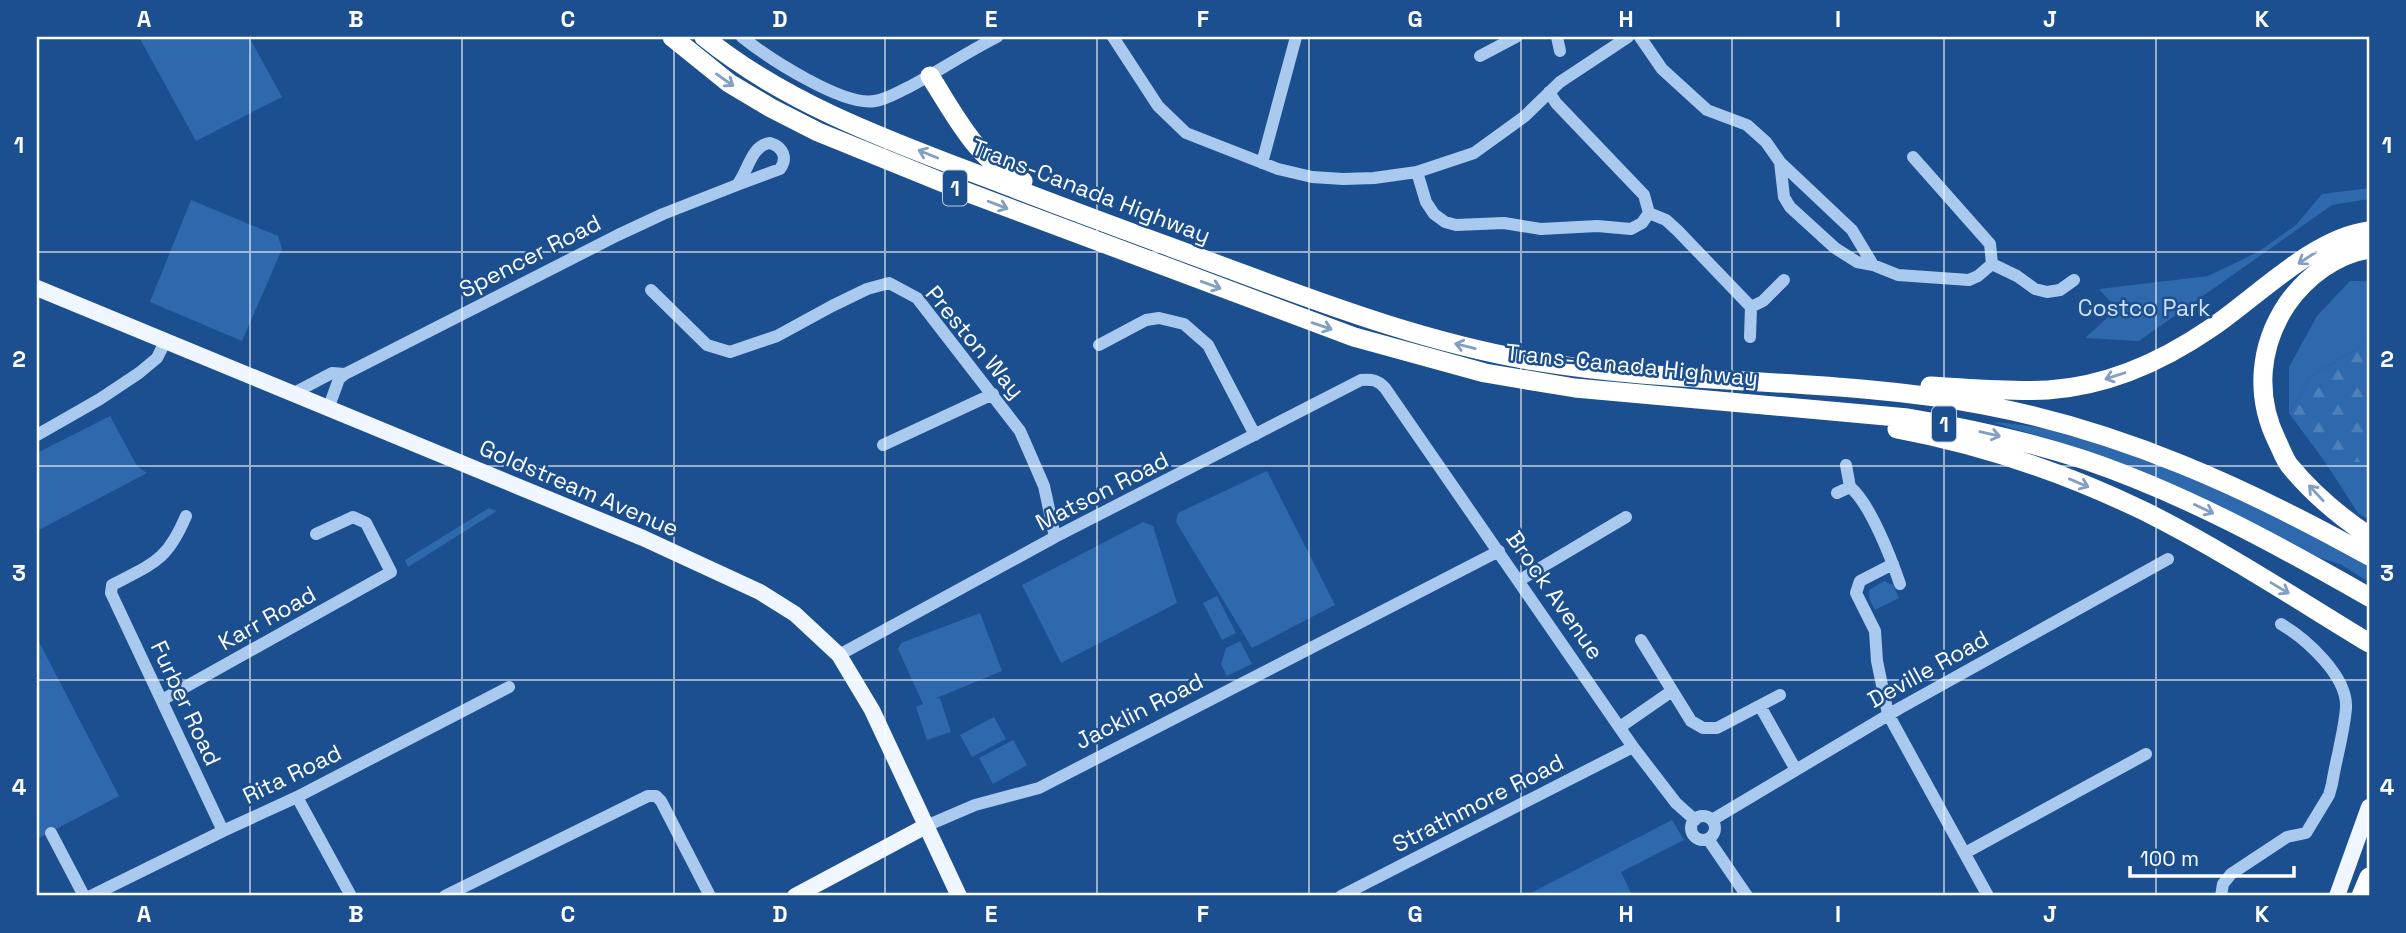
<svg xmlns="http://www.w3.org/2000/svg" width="2406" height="933" font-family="'Space Grotesk',sans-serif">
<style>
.green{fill:#2e69ad}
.forest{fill:url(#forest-firs)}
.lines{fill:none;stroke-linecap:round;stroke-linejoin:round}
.minor{stroke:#a9c9ee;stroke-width:12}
.major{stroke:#f0f6ff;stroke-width:16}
.highway{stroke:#fff;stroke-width:19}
.oneway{stroke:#829ec1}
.grid{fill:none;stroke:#fff;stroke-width:2;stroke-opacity:0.55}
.labels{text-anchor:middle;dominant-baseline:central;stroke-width:5;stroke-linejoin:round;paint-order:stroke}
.shield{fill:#1b4f8f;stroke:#bbcadd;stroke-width:2}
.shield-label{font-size:21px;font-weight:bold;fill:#fff}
.street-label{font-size:23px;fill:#fff;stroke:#1b4f8f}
.park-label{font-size:23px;fill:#cfe3fa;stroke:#1b4f8f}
.neatline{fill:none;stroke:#fff;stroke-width:2.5}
.grid-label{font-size:23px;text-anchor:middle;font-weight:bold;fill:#fff}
</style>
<defs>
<pattern id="forest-firs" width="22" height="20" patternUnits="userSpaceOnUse" patternTransform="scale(1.75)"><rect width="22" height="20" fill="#2e69ad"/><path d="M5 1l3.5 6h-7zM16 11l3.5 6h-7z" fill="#4d80b9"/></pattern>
</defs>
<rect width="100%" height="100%" fill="#1b4f8f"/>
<path class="green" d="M 139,37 L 249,37 L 282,97 L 196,141 Z
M 2369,188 L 2369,199 L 2332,205 L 2139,341 L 2085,338 L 2117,309 L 2099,289 L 2208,276 L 2258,252 L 2296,225 L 2322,194 Z
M 191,200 L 278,236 L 282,249 L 242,341 L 150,302 Z
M 2350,281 L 2369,281 L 2369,335 L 2358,348 L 2311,376 L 2289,413 L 2289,367 L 2317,316 Z
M 110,416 L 137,466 L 147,473 L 37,531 L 37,453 Z
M 1991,422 C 2117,429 2259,506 2369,567 L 2369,582 L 2340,564 L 2317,557 L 2142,471 L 2057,441 Z
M 2325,462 L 2369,462 L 2369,520 L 2358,513 Z
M 1267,471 L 1335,605 L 1252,648 L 1176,522 L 1178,513 Z
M 489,508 L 497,511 L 408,567 L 405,560 Z
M 1143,522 L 1153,526 L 1177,603 L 1061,663 L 1022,585 Z
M 1884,581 L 1893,585 L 1899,598 L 1875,610 L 1869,598 L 1869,590 Z
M 1217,596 L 1236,633 L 1222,640 L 1203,603 Z
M 980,613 L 1002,671 L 934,699 L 940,698 L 951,732 L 927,740 L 916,707 L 923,704 L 898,649 L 901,643 Z
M 37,638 L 119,796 L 37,839 Z
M 1240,641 L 1252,664 L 1227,676 L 1221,664 L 1226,648 Z
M 994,717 L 1006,739 L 972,757 L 960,735 Z
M 1013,740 L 1027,765 L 993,784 L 979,758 Z
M 1672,820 L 1684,840 L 1621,872 L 1632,895 L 1525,896 Z"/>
<path class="forest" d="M 2369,335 L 2369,462 L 2325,462 L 2289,413 L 2311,376 L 2358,348 Z"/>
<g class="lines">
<path class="minor" d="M 742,37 C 767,57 843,107 875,101 C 887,99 898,92 909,87 C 939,71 967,52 997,37
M 1113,37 L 1158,106 L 1186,133 L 1278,169 L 1312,177 L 1343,179 L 1374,178 L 1417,172 L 1474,153 L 1525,116 L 1560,82 L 1628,37
M 1557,37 L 1560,51
M 1640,37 L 1662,69 L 1707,110 L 1747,125 L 1766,142 L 1780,162 L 1852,230 L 1873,265
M 1480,56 L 1516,37
M 770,143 C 783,147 788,158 780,169 L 737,185 C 748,172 751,145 770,143 Z
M 1913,157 L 1990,244 L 1992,264
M 1780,162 L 1784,197 L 1790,207 L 1835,248 L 1857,262 L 1873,265 L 1898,275 L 1969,280 L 1978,276 L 1992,264
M 1262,163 L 1296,37
M 1417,172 L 1426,202 L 1434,214 L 1445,222 L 1456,225 L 1504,223 L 1541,229 L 1597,226 L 1631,229 L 1642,223 L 1649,213 L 1644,195 L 1556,103 L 1549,92
M 1649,213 L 1666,220 L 1678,231 L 1751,307 L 1750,337
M 1992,264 L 2017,276 L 2035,289 L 2047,292 L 2060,290 L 2074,280
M 651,290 L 707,345 L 730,352 L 777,336 L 832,306 L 867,289 L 889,283 L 917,298 L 1020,431 L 1044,486 L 1055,537
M 1751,307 L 1763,301 L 1784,280
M 1099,345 L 1146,320 L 1159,318 L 1184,324 L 1208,345 L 1255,435
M 292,394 L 332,373 L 345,374
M 328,409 L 339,379 L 345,374 L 618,235 L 663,214 L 737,185
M 37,435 L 100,399 L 139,373 L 157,358 L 165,342
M 883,445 L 993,394
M 1846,465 L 1850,487 C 1870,503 1891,558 1900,584
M 1837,493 L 1850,487
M 186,516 C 167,561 154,563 112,585 L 111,593 L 223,831
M 1893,564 L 1860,581 L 1856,593 L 1875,631 L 1877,661 L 1888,714 L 1988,896
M 1520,580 L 1626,517
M 1641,640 L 1691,721 L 1703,728 L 1717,728 L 1780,695
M 839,655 L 1055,537 L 1361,380 C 1372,379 1378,380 1385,388 L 1633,747 L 1676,803 L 1695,820
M 162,700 L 391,572 L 366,523 L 353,517 L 316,534
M 1760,706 L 1796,770
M 1620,727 L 1672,691
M 297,797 L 351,896
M1691 828a12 12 0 1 1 24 0a12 12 0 1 1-24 0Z
M 1712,820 L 1900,708 L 2168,559
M 926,826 L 975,805 L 1039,788 L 1499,551
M 51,833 L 84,896
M 1708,839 L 1747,896
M 1965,853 L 2146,754
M 91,896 L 223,831 L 297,797 L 509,687
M 445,896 L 648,796 L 656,796 L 661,801 L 710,896
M 1341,896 L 1633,747
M 2221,896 L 2223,884 L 2231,874 L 2287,837 L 2306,833 L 2329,795 L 2332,784 C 2336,759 2344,733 2346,708 C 2348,676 2306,639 2281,624"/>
<path class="major" d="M 37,288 L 643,538 L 760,592 L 795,614 L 839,655 L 872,710 L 959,896
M 795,896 L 926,826
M 2337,896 L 2369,807"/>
<path class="highway" d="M 672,37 L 729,83 L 771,108 L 818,132 L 961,190 L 1354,337 L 1485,373 L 1575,388 L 1908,418 C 1968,428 2027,441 2085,460 C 2185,494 2278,545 2369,597
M 704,37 C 795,111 913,149 1021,191 C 1096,220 1171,247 1246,275 C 1340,310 1434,344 1534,361 C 1682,386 1835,377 1983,405 C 2122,431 2247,488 2369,556
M 930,76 C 955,115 978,163 1023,181
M 2369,249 C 2336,254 2306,277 2287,304 C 2259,346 2255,396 2277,441 C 2281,449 2284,458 2289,465 C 2312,493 2339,516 2369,536
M 1930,386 C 1969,388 2009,392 2048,390 C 2107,386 2163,361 2211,328 C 2257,297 2313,238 2369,231
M 1897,429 C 1983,445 2065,473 2144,511 C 2222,550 2295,598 2369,643
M 2361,896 L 2369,877"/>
</g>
<defs><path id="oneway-shaft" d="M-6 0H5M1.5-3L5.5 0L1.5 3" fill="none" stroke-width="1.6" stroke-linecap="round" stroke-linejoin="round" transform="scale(1.75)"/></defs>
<g class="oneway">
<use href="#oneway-shaft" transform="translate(725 80) rotate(35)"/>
<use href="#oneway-shaft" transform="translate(928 154) rotate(-158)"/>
<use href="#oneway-shaft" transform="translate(998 205) rotate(21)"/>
<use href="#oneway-shaft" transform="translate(2307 258) rotate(147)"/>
<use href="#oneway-shaft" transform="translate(1211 285) rotate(20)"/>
<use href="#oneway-shaft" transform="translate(1322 326) rotate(19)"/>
<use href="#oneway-shaft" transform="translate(1465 346) rotate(-166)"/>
<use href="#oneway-shaft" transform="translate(2115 376) rotate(162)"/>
<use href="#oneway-shaft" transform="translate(1990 434) rotate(13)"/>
<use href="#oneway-shaft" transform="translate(2079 483) rotate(23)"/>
<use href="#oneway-shaft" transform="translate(2316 493) rotate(-133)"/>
<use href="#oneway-shaft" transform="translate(2204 509) rotate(25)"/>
<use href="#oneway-shaft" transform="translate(2280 588) rotate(31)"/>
</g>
<path class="grid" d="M 250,37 L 250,896M 462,37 L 462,896M 674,37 L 674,896M 885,37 L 885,896M 1097,37 L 1097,896M 1309,37 L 1309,896M 1521,37 L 1521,896M 1732,37 L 1732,896M 1944,37 L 1944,896M 2156,37 L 2156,896M 37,252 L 2369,252M 37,466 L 2369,466M 37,680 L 2369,680"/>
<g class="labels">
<g class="shield">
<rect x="943" y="170.5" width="24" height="35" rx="5"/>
<rect x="1932" y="406.5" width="24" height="35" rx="5"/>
</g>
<g class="shield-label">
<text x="955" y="188">1</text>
<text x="1944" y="424">1</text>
</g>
<g class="street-label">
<text transform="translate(1091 191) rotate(21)">Trans-Canada Highway</text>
<text transform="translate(530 256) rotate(-27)">Spencer Road</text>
<text transform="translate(975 342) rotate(50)">Preston Way</text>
<text transform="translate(1632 365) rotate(6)">Trans-Canada Highway</text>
<text transform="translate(579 488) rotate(23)">Goldstream Avenue</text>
<text transform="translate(1102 491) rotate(-27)">Matson Road</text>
<text transform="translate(1555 595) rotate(55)">Brock Avenue</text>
<text transform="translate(267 618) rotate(-29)">Karr Road</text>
<text transform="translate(1928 669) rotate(-29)">Deville Road</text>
<text transform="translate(186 703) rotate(65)">Furber Road</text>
<text transform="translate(1139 711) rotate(-27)">Jacklin Road</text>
<text transform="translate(292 774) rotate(-26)">Rita Road</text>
<text transform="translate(1478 803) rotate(-27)">Strathmore Road</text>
</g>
<g class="park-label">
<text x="2144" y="308">Costco Park</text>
</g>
</g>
<rect width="2406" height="933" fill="none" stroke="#1b4f8f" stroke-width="77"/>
<path d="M2130 866v10h164v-10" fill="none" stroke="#ffffff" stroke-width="3.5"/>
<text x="2140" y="866" font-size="21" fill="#ffffff" stroke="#1b4f8f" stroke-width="5" paint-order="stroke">100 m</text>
<rect x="38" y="38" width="2330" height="856" class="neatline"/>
<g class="grid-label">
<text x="144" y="27">A</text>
<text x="356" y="27">B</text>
<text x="568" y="27">C</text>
<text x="780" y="27">D</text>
<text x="991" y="27">E</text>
<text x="1203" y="27">F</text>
<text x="1415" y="27">G</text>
<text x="1626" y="27">H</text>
<text x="1838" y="27">I</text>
<text x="2050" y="27">J</text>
<text x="2262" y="27">K</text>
<text x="19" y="153">1</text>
<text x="2387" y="153">1</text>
<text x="19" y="367">2</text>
<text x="2387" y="367">2</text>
<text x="19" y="581">3</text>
<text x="2387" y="581">3</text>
<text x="19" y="795">4</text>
<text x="2387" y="795">4</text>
<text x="144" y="922">A</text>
<text x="356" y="922">B</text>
<text x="568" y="922">C</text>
<text x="780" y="922">D</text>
<text x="991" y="922">E</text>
<text x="1203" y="922">F</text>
<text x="1415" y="922">G</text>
<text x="1626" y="922">H</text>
<text x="1838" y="922">I</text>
<text x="2050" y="922">J</text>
<text x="2262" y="922">K</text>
</g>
</svg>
